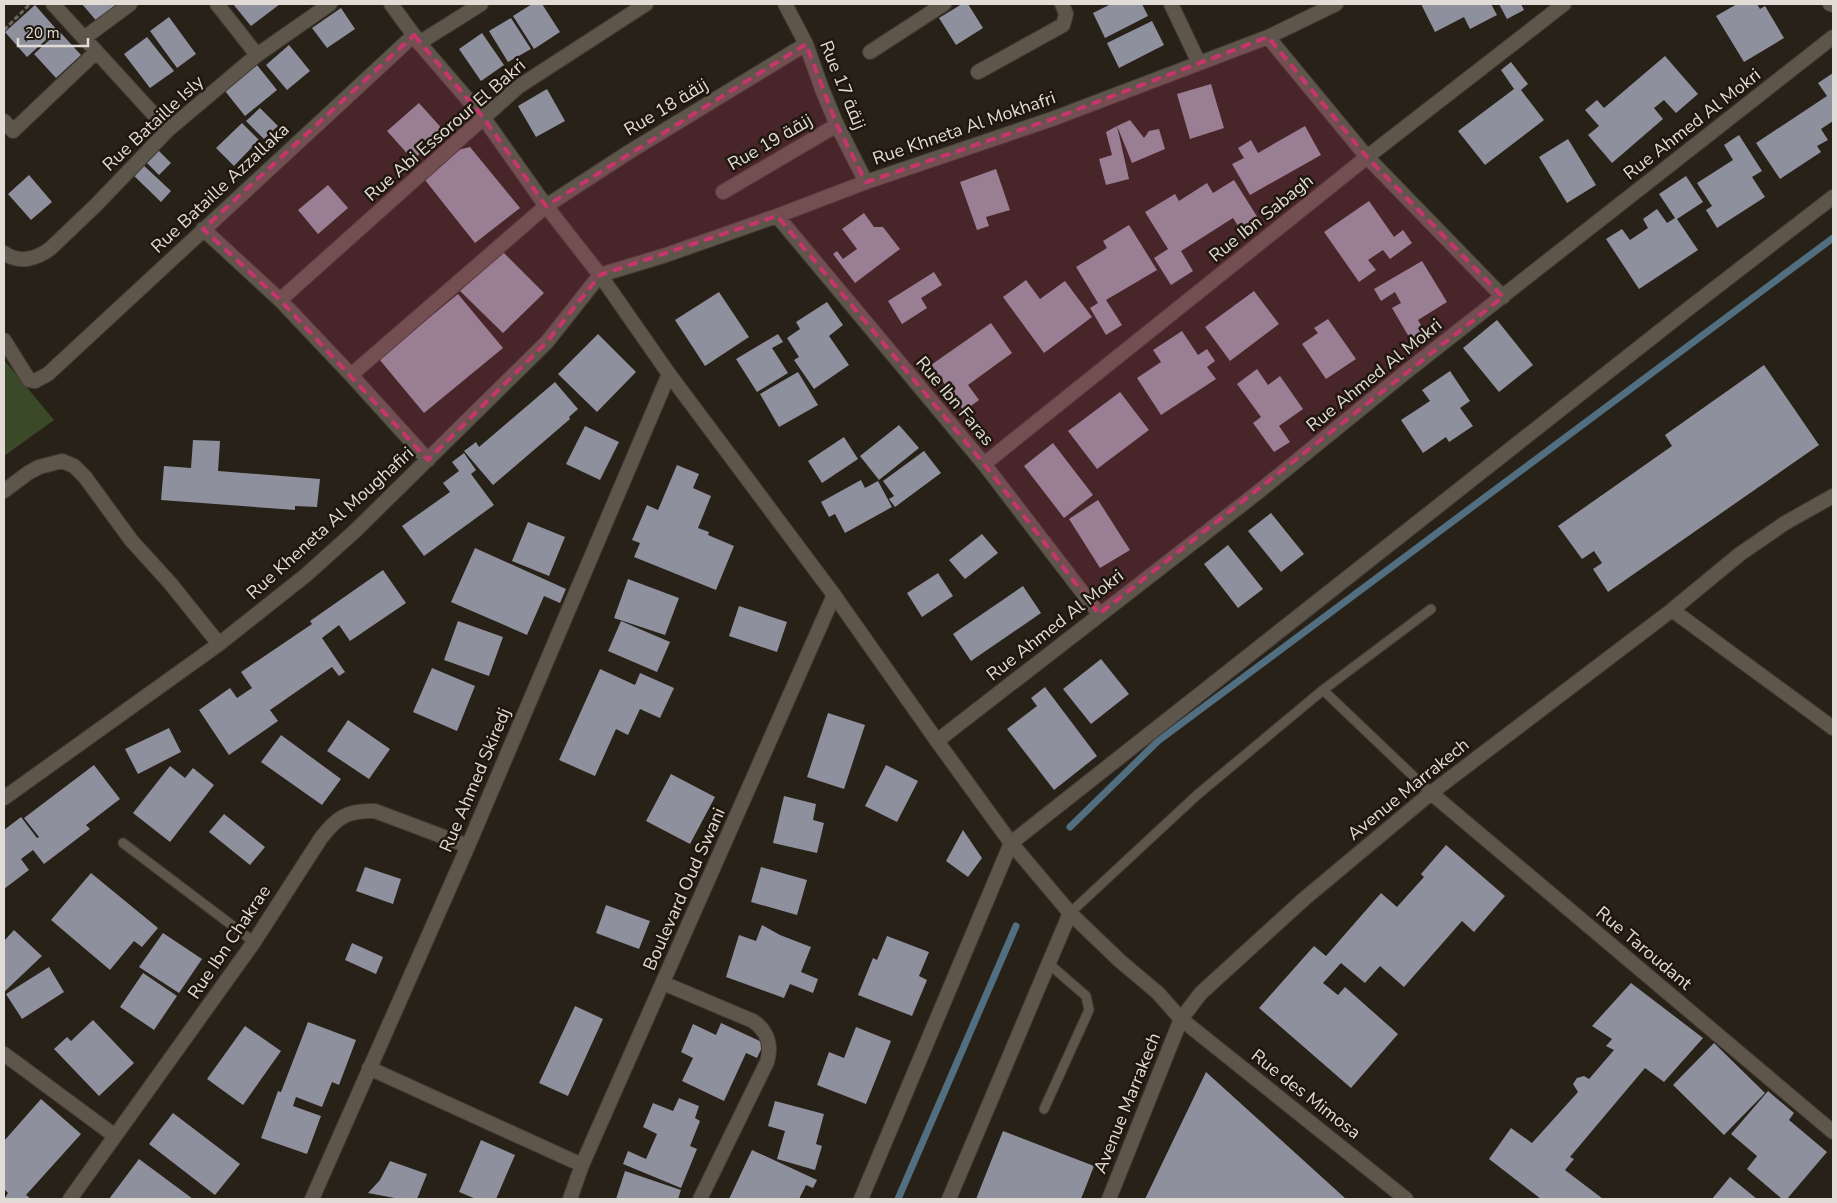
<svg xmlns="http://www.w3.org/2000/svg" width="1837" height="1203" font-family="'Nunito Sans',Cairo,sans-serif">
<style>
.green{fill:#3a4a29}
.lines{fill:none;stroke-linecap:round;stroke-linejoin:round}
.stream{stroke:#516f80;stroke-width:7}
.building{fill:#8f909e}
.service-casing{stroke:#433c36;stroke-width:11}
.minor-casing{stroke:#433c36;stroke-width:16}
.secondary-casing{stroke:#433c36;stroke-width:16}
.path{stroke:#6c655d;stroke-width:3;stroke-dasharray:5 2.5;stroke-linecap:butt}
.service{stroke:#5e554b;stroke-width:9}
.minor{stroke:#5e554b;stroke-width:14}
.secondary{stroke:#5e554b;stroke-width:14}
.marked{fill:#c7356d;fill-opacity:0.2;stroke:#c7356d;stroke-width:4;stroke-dasharray:10 6;stroke-linejoin:round}
.labels{text-anchor:middle;dominant-baseline:central;stroke-width:5;stroke-linejoin:round;paint-order:stroke}
.street-label{font-size:18px;fill:#e1dcd5;stroke:#1f170e}
</style>
<rect width="100%" height="100%" fill="#282118"/>
<path class="green" d="M 4,360 L 54,420 L 4,456 Z"/>
<g class="lines">
<path class="stream" d="M 1070,827 L 1158,741 L 1833,238
M 898,1199 L 1016,926"/>
</g>
<path class="building" d="M 82,4 L 117,4 L 119,7 L 99,24 Z
M 233,4 L 280,4 L 251,26 Z
M 532,4 L 542,4 L 560,32 L 534,49 L 513,16 Z
M 962,4 L 968,4 L 983,28 L 956,45 L 939,18 Z
M 1111,4 L 1142,4 L 1148,16 L 1105,38 L 1093,13 Z
M 1421,4 L 1491,4 L 1497,15 L 1470,29 L 1464,17 L 1435,32 Z
M 1499,4 L 1521,4 L 1524,10 L 1507,19 Z
M 1737,4 L 1757,4 L 1760,9 L 1765,6 L 1784,38 L 1744,62 L 1716,16 Z
M 35,5 L 57,30 L 27,57 L 5,32 Z
M 341,8 L 355,29 L 327,48 L 312,28 Z
M 169,17 L 196,54 L 177,68 L 150,31 Z
M 511,18 L 531,49 L 508,62 L 489,31 Z
M 1152,21 L 1164,45 L 1119,68 L 1107,43 Z
M 59,31 L 81,55 L 56,78 L 34,54 Z
M 482,33 L 504,65 L 481,81 L 459,49 Z
M 147,37 L 174,71 L 150,88 L 124,54 Z
M 289,45 L 310,71 L 287,90 L 266,65 Z
M 1665,56 L 1698,94 L 1676,113 L 1664,100 L 1654,108 L 1663,119 L 1612,163 L 1588,135 L 1599,126 L 1585,110 L 1597,100 L 1604,108 Z
M 1511,62 L 1528,84 L 1521,90 L 1544,120 L 1485,165 L 1458,131 L 1514,89 L 1501,70 Z
M 257,65 L 277,90 L 245,116 L 225,91 Z
M 1833,73 L 1833,121 L 1821,129 L 1828,140 L 1817,146 L 1821,152 L 1780,179 L 1756,143 L 1827,96 L 1818,83 Z
M 1211,84 L 1224,128 L 1190,139 L 1177,94 Z
M 547,89 L 565,121 L 536,137 L 518,106 Z
M 419,103 L 445,132 L 413,160 L 387,131 Z
M 260,108 L 278,126 L 264,139 L 246,121 Z
M 1130,120 L 1144,138 L 1149,131 L 1159,129 L 1165,149 L 1132,163 L 1117,126 L 1129,179 L 1106,185 L 1099,159 L 1112,155 L 1106,132 L 1117,126 Z
M 242,123 L 259,140 L 234,166 L 216,148 Z
M 1305,126 L 1321,155 L 1250,195 L 1232,164 L 1244,158 L 1238,148 L 1251,140 L 1258,153 Z
M 1739,135 L 1762,171 L 1752,177 L 1765,197 L 1717,228 L 1706,210 L 1712,206 L 1697,183 L 1733,160 L 1724,145 Z
M 1568,139 L 1596,185 L 1567,203 L 1539,157 Z
M 470,147 L 520,208 L 475,243 L 425,180 L 454,151 Z
M 156,148 L 171,163 L 159,175 L 144,160 Z
M 140,162 L 171,191 L 161,202 L 130,172 Z
M 996,169 L 1010,210 L 986,217 L 989,226 L 977,230 L 960,182 Z
M 29,175 L 52,202 L 31,220 L 8,194 Z
M 1686,176 L 1703,202 L 1677,219 L 1698,250 L 1639,289 L 1606,239 L 1622,229 L 1630,240 L 1648,228 L 1643,219 L 1657,209 L 1667,223 L 1675,218 L 1659,194 Z
M 1234,180 L 1258,218 L 1240,229 L 1233,218 L 1181,251 L 1193,271 L 1171,285 L 1154,258 L 1168,249 L 1145,212 L 1175,194 L 1179,201 L 1207,183 L 1213,193 Z
M 328,185 L 348,208 L 318,234 L 298,210 Z
M 1369,201 L 1394,237 L 1403,230 L 1412,243 L 1390,259 L 1383,250 L 1368,260 L 1376,270 L 1359,282 L 1324,232 Z
M 864,213 L 874,227 L 883,227 L 900,249 L 855,283 L 833,254 L 837,251 L 843,259 L 857,249 L 842,229 Z
M 1129,225 L 1157,270 L 1106,300 L 1122,325 L 1106,335 L 1090,308 L 1098,303 L 1076,267 L 1107,248 L 1103,241 Z
M 501,250 L 544,293 L 503,333 L 460,291 Z
M 1422,261 L 1447,302 L 1418,320 L 1426,334 L 1412,342 L 1392,308 L 1401,303 L 1395,292 L 1381,301 L 1374,289 Z
M 934,272 L 942,285 L 921,298 L 927,308 L 902,324 L 888,301 Z
M 1026,280 L 1040,299 L 1065,281 L 1092,317 L 1044,353 L 1003,297 Z
M 1254,291 L 1279,324 L 1230,361 L 1205,327 Z
M 719,292 L 749,337 L 705,366 L 675,320 Z
M 458,294 L 503,348 L 424,413 L 379,359 Z
M 827,302 L 843,325 L 829,336 L 849,365 L 814,389 L 794,360 L 799,357 L 787,338 L 800,329 L 796,322 Z
M 1328,319 L 1356,359 L 1326,379 L 1302,344 L 1318,333 L 1314,328 Z
M 1497,320 L 1533,365 L 1499,392 L 1463,348 Z
M 991,323 L 1012,353 L 968,385 L 979,400 L 964,411 L 931,365 Z
M 1182,331 L 1198,355 L 1207,349 L 1215,361 L 1207,367 L 1216,379 L 1161,415 L 1137,378 L 1161,362 L 1153,350 Z
M 598,334 L 636,372 L 597,412 L 558,374 Z
M 778,334 L 783,342 L 772,348 L 788,373 L 757,392 L 736,359 Z
M 1764,365 L 1819,445 L 1608,592 L 1593,569 L 1602,563 L 1594,551 L 1582,559 L 1558,526 L 1672,446 L 1665,435 Z
M 1257,369 L 1268,385 L 1280,376 L 1303,409 L 1279,426 L 1290,442 L 1274,452 L 1253,423 L 1261,417 L 1237,384 Z
M 1450,371 L 1470,401 L 1460,408 L 1473,426 L 1449,442 L 1446,437 L 1423,453 L 1401,420 L 1430,401 L 1422,390 Z
M 798,372 L 818,405 L 779,427 L 760,394 Z
M 555,382 L 578,409 L 569,417 L 570,419 L 493,485 L 464,451 L 476,442 L 479,447 Z
M 1120,392 L 1149,430 L 1097,469 L 1068,431 Z
M 899,425 L 919,448 L 879,480 L 860,456 Z
M 585,426 L 619,442 L 600,480 L 566,464 Z
M 844,437 L 858,459 L 822,483 L 808,461 Z
M 193,440 L 220,441 L 218,471 L 320,479 L 317,507 L 295,506 L 295,510 L 161,500 L 164,466 L 191,468 Z
M 1053,443 L 1093,495 L 1064,518 L 1024,466 Z
M 924,451 L 941,473 L 895,507 L 889,499 L 894,496 L 883,481 Z
M 464,453 L 476,470 L 471,474 L 494,505 L 424,556 L 402,526 L 450,492 L 443,483 L 459,471 L 452,462 Z
M 677,465 L 699,474 L 693,488 L 711,496 L 698,528 L 709,532 L 708,535 L 734,546 L 716,590 L 634,557 L 640,543 L 632,540 L 647,505 L 658,510 Z
M 861,480 L 865,488 L 878,481 L 892,507 L 845,533 L 835,514 L 829,517 L 821,502 Z
M 1098,500 L 1130,550 L 1100,568 L 1069,519 Z
M 1271,513 L 1304,554 L 1281,572 L 1248,531 Z
M 528,522 L 565,537 L 549,576 L 512,561 Z
M 982,534 L 998,553 L 965,579 L 949,560 Z
M 1228,545 L 1263,589 L 1238,608 L 1204,564 Z
M 475,548 L 566,589 L 560,603 L 544,596 L 527,635 L 451,602 Z
M 383,570 L 406,603 L 350,641 L 339,625 L 322,638 L 345,672 L 339,676 L 332,667 L 270,710 L 278,721 L 229,755 L 199,710 L 230,688 L 237,698 L 252,688 L 241,672 L 312,624 L 310,621 Z
M 938,573 L 953,596 L 922,617 L 907,593 Z
M 628,579 L 679,598 L 665,635 L 614,618 Z
M 1023,586 L 1041,613 L 971,661 L 953,634 Z
M 739,606 L 787,622 L 777,652 L 729,636 Z
M 458,621 L 503,637 L 489,676 L 444,660 Z
M 621,621 L 670,642 L 657,672 L 608,651 Z
M 1101,659 L 1129,694 L 1091,724 L 1063,689 Z
M 432,668 L 475,686 L 457,731 L 413,712 Z
M 600,669 L 635,685 L 640,673 L 674,688 L 660,718 L 640,709 L 628,735 L 616,729 L 595,776 L 559,760 Z
M 1045,687 L 1097,756 L 1054,790 L 1007,729 L 1037,706 L 1031,698 Z
M 828,713 L 865,725 L 844,789 L 807,777 Z
M 348,720 L 390,749 L 369,779 L 327,751 Z
M 169,728 L 181,752 L 138,774 L 125,749 Z
M 281,735 L 341,779 L 322,805 L 261,762 Z
M 94,765 L 120,799 L 86,825 L 90,829 L 44,864 L 33,850 L 21,859 L 29,870 L 4,889 L 4,830 L 21,817 L 37,838 L 39,837 L 24,818 Z
M 886,765 L 918,781 L 897,822 L 865,806 Z
M 170,766 L 185,778 L 193,768 L 214,785 L 170,842 L 133,813 Z
M 671,774 L 715,797 L 690,844 L 646,821 Z
M 784,796 L 816,804 L 813,820 L 824,823 L 817,853 L 773,843 Z
M 224,814 L 265,847 L 250,865 L 209,832 Z
M 963,830 L 982,858 L 968,877 L 946,861 Z
M 1446,845 L 1505,896 L 1474,932 L 1462,921 L 1404,987 L 1380,966 L 1365,983 L 1341,963 L 1323,983 L 1338,995 L 1345,987 L 1398,1034 L 1351,1088 L 1259,1008 L 1314,946 L 1326,956 L 1381,893 L 1397,907 L 1424,877 L 1421,874 Z
M 365,867 L 401,879 L 393,904 L 356,891 Z
M 761,867 L 807,880 L 797,915 L 751,902 Z
M 91,873 L 158,928 L 142,947 L 134,941 L 110,970 L 51,920 Z
M 606,905 L 650,921 L 639,949 L 596,933 Z
M 762,925 L 780,935 L 811,947 L 801,972 L 818,979 L 813,993 L 790,984 L 784,998 L 726,977 L 739,935 L 756,941 Z
M 14,930 L 42,956 L 4,992 L 4,941 Z
M 163,933 L 202,959 L 179,993 L 139,967 Z
M 887,936 L 929,952 L 919,976 L 927,980 L 912,1016 L 858,995 L 873,958 L 877,960 Z
M 352,943 L 383,957 L 376,974 L 345,960 Z
M 49,967 L 64,992 L 22,1019 L 6,994 Z
M 143,973 L 177,996 L 154,1030 L 120,1007 Z
M 1631,983 L 1703,1038 L 1664,1082 L 1645,1068 L 1570,1157 L 1574,1159 L 1565,1170 L 1603,1199 L 1541,1199 L 1489,1159 L 1511,1128 L 1532,1143 L 1578,1092 L 1573,1084 L 1577,1078 L 1584,1076 L 1589,1079 L 1614,1050 L 1606,1046 L 1612,1039 L 1592,1026 Z
M 575,1006 L 603,1019 L 568,1096 L 539,1083 Z
M 93,1020 L 134,1063 L 99,1096 L 54,1049 L 67,1037 L 71,1041 Z
M 308,1022 L 356,1040 L 339,1085 L 332,1082 L 322,1107 L 296,1097 L 293,1106 L 321,1116 L 307,1154 L 261,1138 L 278,1091 L 281,1092 Z
M 721,1023 L 764,1043 L 757,1058 L 746,1053 L 724,1101 L 682,1081 L 693,1058 L 681,1052 L 693,1024 L 716,1035 Z
M 245,1026 L 281,1051 L 243,1105 L 207,1079 Z
M 856,1027 L 891,1041 L 866,1104 L 817,1085 L 829,1052 L 844,1058 Z
M 1714,1043 L 1765,1093 L 1724,1135 L 1673,1085 Z
M 1206,1072 L 1346,1199 L 1145,1199 Z
M 1768,1091 L 1794,1113 L 1789,1120 L 1827,1152 L 1787,1199 L 1782,1199 L 1747,1169 L 1757,1156 L 1731,1134 Z
M 679,1098 L 699,1106 L 695,1118 L 700,1121 L 690,1146 L 697,1149 L 681,1188 L 623,1164 L 628,1151 L 646,1159 L 657,1134 L 643,1127 L 653,1103 L 673,1111 Z
M 41,1099 L 81,1134 L 26,1195 L 31,1199 L 4,1199 L 8,1193 L 4,1189 L 4,1141 Z
M 775,1101 L 824,1114 L 816,1144 L 822,1146 L 815,1170 L 777,1159 L 785,1131 L 768,1126 Z
M 173,1113 L 240,1164 L 215,1195 L 149,1144 Z
M 1003,1131 L 1094,1166 L 1081,1199 L 976,1199 Z
M 481,1140 L 515,1155 L 496,1199 L 476,1199 L 459,1192 Z
M 752,1150 L 817,1180 L 813,1188 L 806,1185 L 799,1199 L 729,1199 Z
M 139,1159 L 193,1199 L 109,1199 Z
M 390,1161 L 427,1174 L 417,1199 L 400,1199 L 368,1193 L 380,1180 Z
M 625,1171 L 681,1190 L 678,1199 L 616,1199 Z
M 1730,1177 L 1757,1199 L 1712,1199 Z"/>
<g class="lines">
<defs>
<path id="service" d="M 1323,690 L 1431,793
M 123,843 L 254,942
M 1070,913 L 1197,795 L 1323,690 L 1431,609
M 1044,1109 L 1089,1010 L 1086,996 L 1049,964"/>
<path id="minor" d="M 53,4 L 168,130
M 217,4 L 257,55
M 785,4 L 806,44 L 822,89 L 837,125 L 866,182
M 1171,4 L 1199,63
M 1830,4 L 1833,5
M 1268,37 L 1367,157 L 1503,297
M 84,38 L 130,4
M 419,43 L 481,4
M 870,52 L 944,4
M 978,72 L 1063,25 L 1066,14 L 1062,4
M 4,121 L 13,131 L 96,52
M 723,192 L 837,125
M 777,216 L 984,464 L 1099,614
M 203,229 L 280,300 L 351,375 L 428,460
M 4,253 C 19,264 37,259 51,248 L 96,205 L 168,130 L 257,55 L 330,4
M 280,300 L 518,87 L 646,4
M 4,340 L 29,380 L 35,381 L 48,374 L 414,35
M 351,375 L 546,206 L 629,152 L 806,44
M 984,464 L 1367,157 L 1564,4
M 4,491 L 28,473 L 39,467 L 62,461 L 74,466 L 85,477 L 131,540 L 170,583 L 219,644
M 1672,610 L 1833,728
M 937,741 L 1257,493 L 1406,372 L 1833,37
M 1431,793 L 1833,1132
M 4,798 L 219,644 L 306,575 L 355,531 L 547,342 L 600,275 L 666,255 L 777,216 L 866,182 L 1052,119 L 1268,37 L 1336,4
M 663,983 L 753,1021 C 768,1031 772,1046 767,1062 L 700,1199
M 4,1054 L 115,1136
M 369,1068 L 582,1165
M 70,1199 L 254,942 L 321,838 C 337,817 348,810 375,811 L 468,846
M 312,1199 L 468,846 L 669,374
M 570,1199 L 582,1165 L 834,595
M 861,1199 L 1011,843 L 1688,309 L 1833,197
M 949,1199 L 1070,913
M 1109,1199 L 1181,1019 L 1201,993 L 1304,899 L 1431,793 L 1672,610 L 1740,554 L 1785,523 L 1833,496"/>
<path id="secondary" d="M 391,4 L 421,45 L 483,117 L 546,206 L 600,275 L 669,374 L 834,595 L 937,741 L 1011,843 L 1070,913 L 1120,961 L 1158,993 L 1181,1019 L 1406,1199"/>
</defs>
<use href="#service" class="service-casing"/>
<use href="#minor" class="minor-casing"/>
<use href="#secondary" class="secondary-casing"/>
<path class="path" d="M 4,30 L 30,4"/>
<use href="#service" class="service"/>
<use href="#minor" class="minor"/>
<use href="#secondary" class="secondary"/>
</g>
<path class="marked" d="M 414,35 L 483,117 L 546,206 L 806,44 L 837,125 L 866,182 L 1052,119 L 1268,37 L 1367,157 L 1503,297 L 1099,614 L 984,464 L 777,216 L 600,275 L 547,342 L 428,460 L 280,300 L 203,229 Z"/>
<g class="labels">
<g class="street-label">
<text transform="translate(843 85) rotate(68)">Rue 17 زنقة</text>
<text transform="translate(666 107) rotate(-31)">Rue 18 زنقة</text>
<text transform="translate(153 123) rotate(-43)">Rue Bataille Isly</text>
<text transform="translate(1692 124) rotate(-38)">Rue Ahmed Al Mokri</text>
<text transform="translate(964 128) rotate(-19)">Rue Khneta Al Mokhafri</text>
<text transform="translate(445 130) rotate(-41)">Rue Abi Essorour El Bakri</text>
<text transform="translate(770 142) rotate(-30)">Rue 19 زنقة</text>
<text transform="translate(220 188) rotate(-43)">Rue Bataille Azzallaka</text>
<text transform="translate(1261 218) rotate(-39)">Rue Ibn Sabagh</text>
<text transform="translate(1374 375) rotate(-39)">Rue Ahmed Al Mokri</text>
<text transform="translate(955 401) rotate(50)">Rue Ibn Faras</text>
<text transform="translate(330 523) rotate(-42)">Rue Kheneta Al Moughafiri</text>
<text transform="translate(1055 625) rotate(-38)">Rue Ahmed Al Mokri</text>
<text transform="translate(475 780) rotate(-67)">Rue Ahmed Skiredj</text>
<text transform="translate(1408 789) rotate(-39)">Avenue Marrakech</text>
<text transform="translate(684 889) rotate(-66)">Boulevard Oud Swani</text>
<text transform="translate(229 942) rotate(-56)">Rue Ibn Chakrae</text>
<text transform="translate(1644 948) rotate(40)">Rue Taroudant</text>
<text transform="translate(1306 1094) rotate(38)">Rue des Mimosa</text>
<text transform="translate(1127 1103) rotate(-68)">Avenue Marrakech</text>
</g>
</g>
<rect width="1837" height="1203" fill="none" stroke="#e1dcd5" stroke-width="10"/>
<path d="M18 38v8h70v-8" fill="none" stroke="#e1dcd5" stroke-width="2.5"/>
<text x="25" y="38" font-size="15" fill="#e1dcd5" stroke="#1f170e" stroke-width="4" paint-order="stroke">20 m</text>
</svg>
